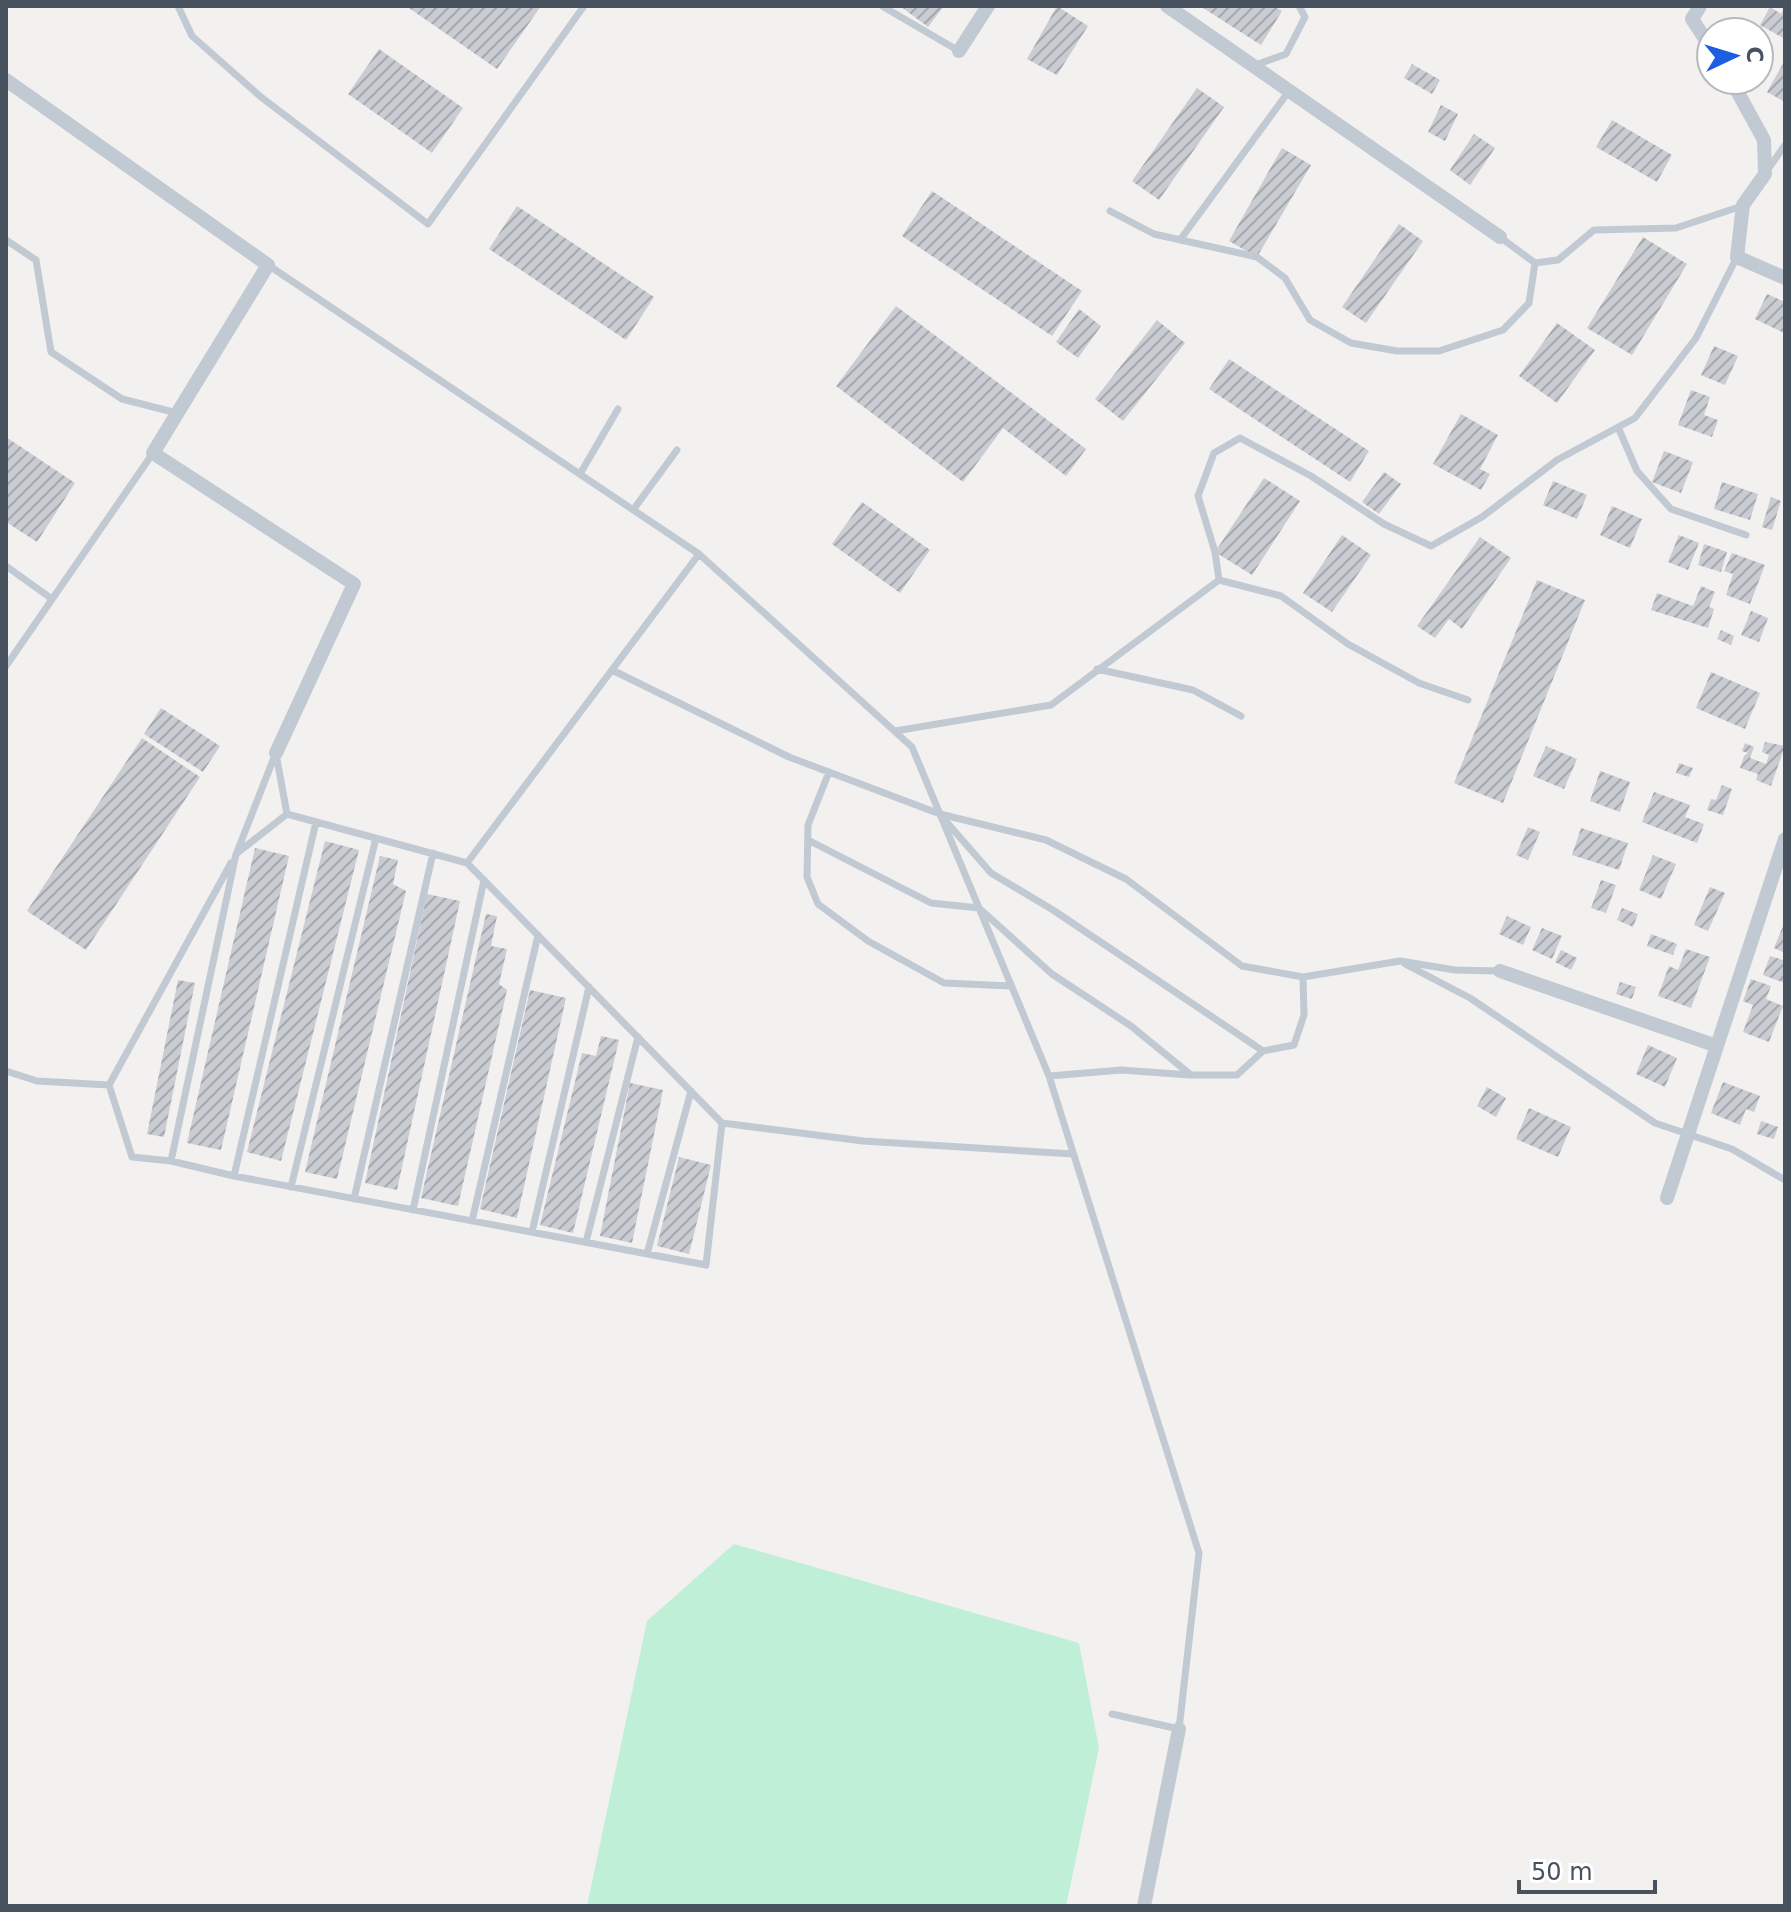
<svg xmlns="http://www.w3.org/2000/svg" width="1791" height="1912" font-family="'DejaVu Sans',sans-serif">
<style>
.green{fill:#c0efd7}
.building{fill:url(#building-hatch)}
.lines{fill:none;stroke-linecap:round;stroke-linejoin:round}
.service{stroke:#c1c9d2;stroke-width:7}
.minor{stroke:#c1c9d2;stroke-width:14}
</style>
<defs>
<pattern id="building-hatch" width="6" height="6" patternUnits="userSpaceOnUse" patternTransform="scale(2)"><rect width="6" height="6" fill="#caccd3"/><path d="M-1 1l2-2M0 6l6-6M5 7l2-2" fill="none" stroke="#a6a8ae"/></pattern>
</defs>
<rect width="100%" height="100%" fill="#f3f0f0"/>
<path class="green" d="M 734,1544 L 1079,1643 L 1099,1748 L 1066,1906 L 587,1906 L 647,1621 Z"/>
<path class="building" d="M 406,6 L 541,6 L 497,69 Z
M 900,6 L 944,6 L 928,27 Z
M 1057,6 L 1088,26 L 1057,75 L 1027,59 Z
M 1200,6 L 1274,6 L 1282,11 L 1261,45 Z
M 1770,7 L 1781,14 L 1785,7 L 1785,39 L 1760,25 Z
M 379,49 L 463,108 L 432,153 L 348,94 Z
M 1785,60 L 1785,102 L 1767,92 Z
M 1412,64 L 1440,80 L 1432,94 L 1404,78 Z
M 1197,88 L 1224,107 L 1159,200 L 1132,181 Z
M 1441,105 L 1458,114 L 1445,141 L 1428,132 Z
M 1612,120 L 1672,155 L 1657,182 L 1596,147 Z
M 1474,134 L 1495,148 L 1470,185 L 1450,170 Z
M 1282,148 L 1311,165 L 1257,257 L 1229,241 Z
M 932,191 L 1082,291 L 1052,336 L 902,236 Z
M 517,206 L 654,297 L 626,340 L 489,249 Z
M 1399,224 L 1423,241 L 1366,323 L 1342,307 Z
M 1643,237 L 1687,264 L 1632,355 L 1587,328 Z
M 1767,294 L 1785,302 L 1784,333 L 1755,319 Z
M 896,306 L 1086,449 L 1066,476 L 1003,428 L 963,482 L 836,386 Z
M 1079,309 L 1101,326 L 1078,358 L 1056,342 Z
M 1157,320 L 1185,343 L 1123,421 L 1095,399 Z
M 1557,323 L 1595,350 L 1557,403 L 1519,376 Z
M 1714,346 L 1738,356 L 1725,385 L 1701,375 Z
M 1229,359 L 1369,451 L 1350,482 L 1209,389 Z
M 1691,390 L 1710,397 L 1704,415 L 1718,420 L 1712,437 L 1678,425 Z
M 1461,414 L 1498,435 L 1480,469 L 1490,474 L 1481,490 L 1433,464 Z
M 6,437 L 75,483 L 37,542 L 6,522 Z
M 1664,451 L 1693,462 L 1681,493 L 1652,482 Z
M 1384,472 L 1401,484 L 1379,514 L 1362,502 Z
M 1264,478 L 1300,501 L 1252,575 L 1215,552 Z
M 1553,481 L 1587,495 L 1577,519 L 1543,505 Z
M 1722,482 L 1758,494 L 1750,520 L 1714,509 Z
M 1771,497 L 1781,501 L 1772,530 L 1762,527 Z
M 862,502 L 930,550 L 900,593 L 832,544 Z
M 1612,506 L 1642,519 L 1630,548 L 1600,535 Z
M 1342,535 L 1371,555 L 1332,612 L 1303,593 Z
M 1679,535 L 1699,543 L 1688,570 L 1668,562 Z
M 1480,537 L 1511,558 L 1462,629 L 1449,619 L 1435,638 L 1417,626 Z
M 1704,544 L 1727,552 L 1721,572 L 1698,565 Z
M 1732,553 L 1765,565 L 1750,604 L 1726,595 L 1733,574 L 1724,571 Z
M 1537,580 L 1585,600 L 1503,803 L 1454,783 Z
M 1701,586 L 1715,592 L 1709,607 L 1714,609 L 1708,628 L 1651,610 L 1657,593 L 1693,606 Z
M 1751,611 L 1768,618 L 1759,642 L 1741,635 Z
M 1721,630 L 1734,636 L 1731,645 L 1717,639 Z
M 1711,672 L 1760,693 L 1745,729 L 1696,708 Z
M 161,708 L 220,746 L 203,772 L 144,734 Z
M 142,738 L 200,777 L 86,950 L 27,911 Z
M 1765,742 L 1785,746 L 1771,786 L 1756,780 L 1758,774 L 1740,768 L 1744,756 L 1748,753 L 1742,751 L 1745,743 L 1754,747 L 1750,758 L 1766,764 L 1769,755 L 1762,752 Z
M 1546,746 L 1577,759 L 1564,789 L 1533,776 Z
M 1679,763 L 1693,768 L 1689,777 L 1676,773 Z
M 1600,771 L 1630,782 L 1620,812 L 1590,801 Z
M 1722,785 L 1732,789 L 1723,815 L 1707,810 L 1711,799 L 1716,800 Z
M 1654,792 L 1690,805 L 1685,817 L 1704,824 L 1697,843 L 1642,822 Z
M 1528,827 L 1540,832 L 1528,860 L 1516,855 Z
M 1581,828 L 1628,843 L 1619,870 L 1572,855 Z
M 325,841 L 359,850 L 281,1161 L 247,1152 Z
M 255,848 L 289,856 L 221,1150 L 187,1143 Z
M 1653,855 L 1676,864 L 1661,899 L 1639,890 Z
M 380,856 L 398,860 L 393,884 L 406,891 L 337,1179 L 305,1172 Z
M 1601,880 L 1616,885 L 1606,913 L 1591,908 Z
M 1710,887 L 1725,893 L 1708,931 L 1694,925 Z
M 427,894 L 460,901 L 397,1190 L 365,1183 Z
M 1622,908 L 1638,914 L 1633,927 L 1617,920 Z
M 486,914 L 497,916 L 491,946 L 507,949 L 499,984 L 507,990 L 458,1206 L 421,1198 Z
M 1507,916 L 1531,927 L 1523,945 L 1499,934 Z
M 1785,921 L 1785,953 L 1774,948 Z
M 1542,928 L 1562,936 L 1552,959 L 1532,950 Z
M 1651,934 L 1677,944 L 1673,955 L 1647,946 Z
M 1686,949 L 1710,957 L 1691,1008 L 1658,996 L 1669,966 L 1678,970 Z
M 1561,950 L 1577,958 L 1571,970 L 1555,962 Z
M 1770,956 L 1783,960 L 1785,983 L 1763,975 Z
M 1751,979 L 1771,986 L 1766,999 L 1783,1006 L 1769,1042 L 1743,1032 L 1753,1005 L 1743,1001 Z
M 178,980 L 195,983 L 164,1137 L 147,1134 Z
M 1620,982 L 1636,987 L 1632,999 L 1616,994 Z
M 530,990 L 566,998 L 517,1218 L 480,1209 Z
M 601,1036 L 619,1040 L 573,1233 L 540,1225 L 582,1053 L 596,1056 Z
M 1648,1045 L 1677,1058 L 1665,1087 L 1636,1074 Z
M 1723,1082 L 1760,1096 L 1754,1112 L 1746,1109 L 1740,1125 L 1711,1113 Z
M 630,1083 L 663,1090 L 632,1243 L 600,1236 Z
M 1487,1087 L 1506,1098 L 1496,1117 L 1477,1106 Z
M 1529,1108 L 1571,1127 L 1558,1157 L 1516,1139 Z
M 1761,1121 L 1778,1127 L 1774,1139 L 1757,1134 Z
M 679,1157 L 711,1165 L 689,1254 L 657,1246 Z"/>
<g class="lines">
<path class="service" d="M 178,6 L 192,36 L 261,97 L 428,224 L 584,6
M 882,6 L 959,51
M 1253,66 L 1286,54 L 1305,17 L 1299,6
M 1766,172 L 1785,145
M 1110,211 L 1154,234 L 1257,257 L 1285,278 L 1310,320 L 1351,343 L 1397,351 L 1439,351 L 1503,330 L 1529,303 L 1535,263
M 1500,237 L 1535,263 L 1558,260 L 1594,230 L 1676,228 L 1742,206
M 6,240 L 36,260 L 51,352 L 122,399 L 177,413
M 1180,240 L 1289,91
M 268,265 L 699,554 L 912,747 L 1049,1076 L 1199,1553 L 1179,1729 L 1112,1714
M 1618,427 L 1637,471 L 1671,509 L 1746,535
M 580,474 L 618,409
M 633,510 L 677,450
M 6,566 L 52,599
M 1219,580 L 1281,596 L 1348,644 L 1419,683 L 1468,700
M 6,666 L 153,453
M 1097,669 L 1193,690 L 1241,716
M 612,670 L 789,757 L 940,814 L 1046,840 L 1126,879 L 1242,966 L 1303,977 L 1400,961 L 1455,970 L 1500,971
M 895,731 L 1051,705 L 1219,580 L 1215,552 L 1198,496 L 1214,453 L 1240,438 L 1311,476 L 1384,524 L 1431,546 L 1482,517 L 1557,460 L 1635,418 L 1696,338 L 1737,257
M 276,754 L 287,814 L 467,863 L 699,554
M 829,772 L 808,825 L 807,877 L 818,904 L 868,941 L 944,983 L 1011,986
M 944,819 L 991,873 L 1053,910 L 1263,1051 L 1294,1045 L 1304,1015 L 1303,977
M 808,840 L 931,903 L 979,908 L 1052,974 L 1131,1026 L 1191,1075 L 1237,1075 L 1263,1051
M 237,852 L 275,755
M 1405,964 L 1470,998 L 1655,1123 L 1732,1149 L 1785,1180
M 6,1071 L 37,1081 L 109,1085 L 132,1157 L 171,1161 L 234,1176 L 706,1265 L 722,1123 L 467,863
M 1049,1076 L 1121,1070 L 1190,1075
M 109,1085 L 231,863
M 722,1123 L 863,1141 L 1073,1154
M 171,1161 L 236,854 L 287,814
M 234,1176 L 316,822
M 291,1187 L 376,838
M 354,1199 L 433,853
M 413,1210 L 484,880
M 472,1221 L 538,935
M 532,1232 L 589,987
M 586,1242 L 638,1037
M 647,1254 L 691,1091"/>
<path class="minor" d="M 1167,6 L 1500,237
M 1700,6 L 1692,19 L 1711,48
M 959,51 L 988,6
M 6,80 L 268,265 L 153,453 L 354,584 L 276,753
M 1731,80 L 1764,140 L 1765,174 L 1743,205 L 1737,257 L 1785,278
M 1500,971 L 1717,1046
M 1667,1198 L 1785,839
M 1144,1906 L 1179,1729"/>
</g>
<rect width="1791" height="1912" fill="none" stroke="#48515e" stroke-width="16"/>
<g transform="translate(1735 56) rotate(86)"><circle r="38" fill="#ffffff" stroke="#b6b9bf" stroke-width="2"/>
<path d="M0-6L14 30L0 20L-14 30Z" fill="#1b5ee2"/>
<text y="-12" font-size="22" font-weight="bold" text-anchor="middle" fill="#48515e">С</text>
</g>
<path d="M1519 1880v12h136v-12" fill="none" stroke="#48515e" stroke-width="4"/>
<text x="1531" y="1880" font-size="24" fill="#48515e" stroke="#ffffff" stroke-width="6" paint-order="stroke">50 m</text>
</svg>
